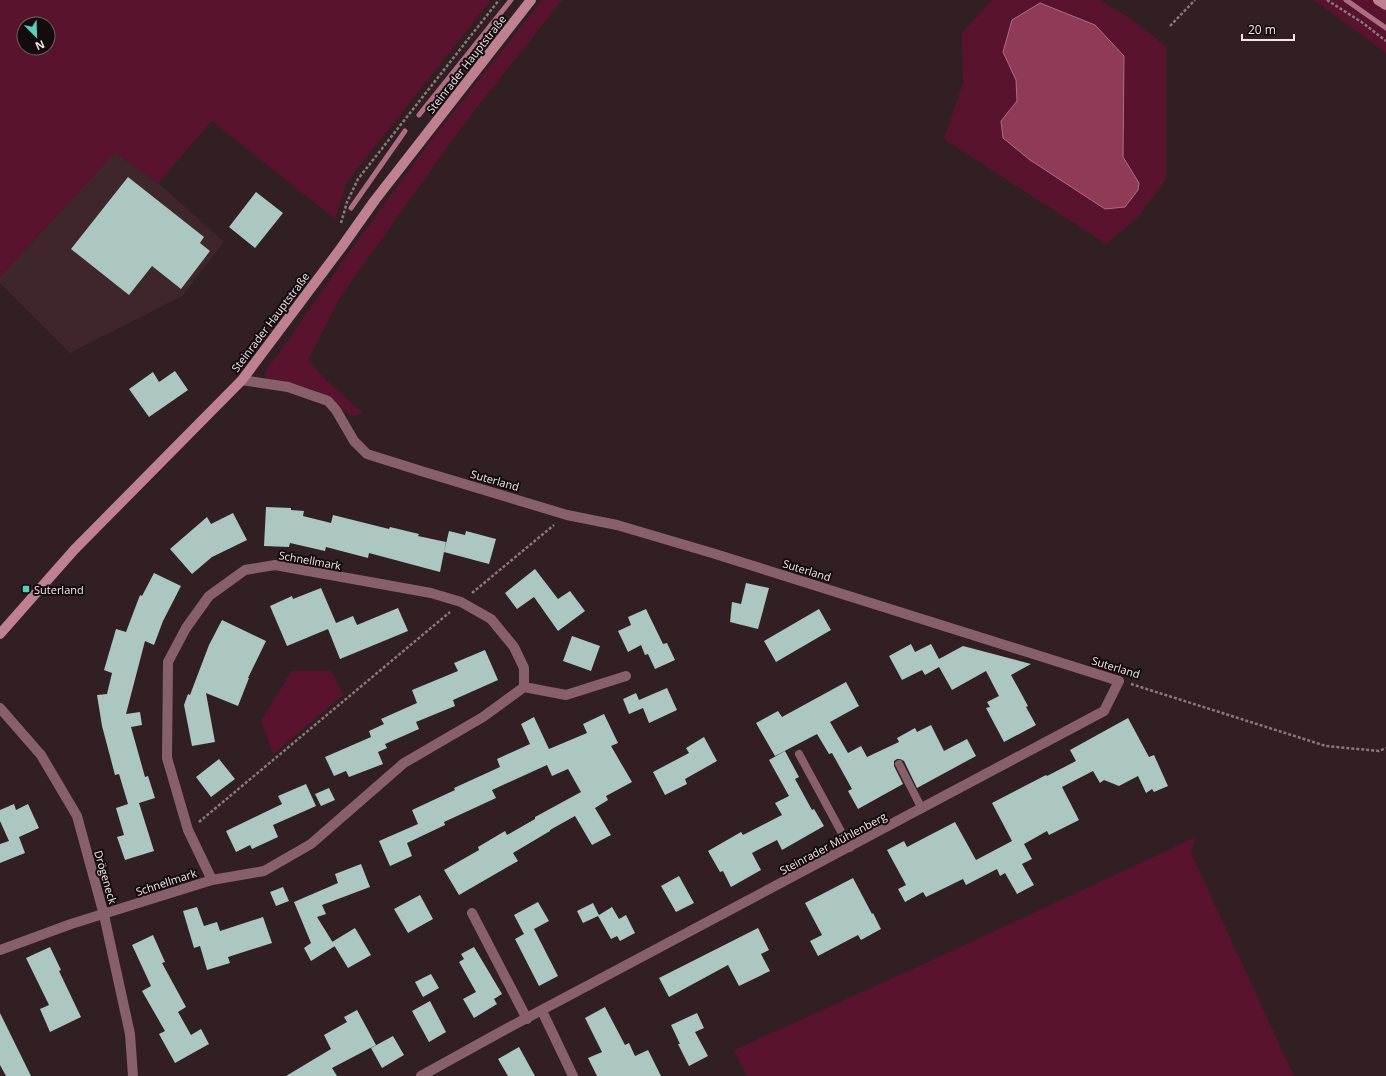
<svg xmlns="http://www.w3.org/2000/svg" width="1386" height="1076" font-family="'Open Sans',sans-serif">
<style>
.built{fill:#3f262d}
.green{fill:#59132f;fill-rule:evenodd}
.water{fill:#8f3b58;stroke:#ad6e84}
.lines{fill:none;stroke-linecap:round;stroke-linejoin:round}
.stream{stroke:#ad6e84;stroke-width:5}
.building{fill:#acc7c1}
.path{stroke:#89797d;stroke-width:2.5;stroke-dasharray:3 2;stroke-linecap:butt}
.lane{stroke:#87606b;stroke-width:8}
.street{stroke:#87606b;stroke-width:10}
.secondary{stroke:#bf8192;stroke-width:10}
.poi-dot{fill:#5acebc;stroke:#140b0e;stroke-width:1.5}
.labels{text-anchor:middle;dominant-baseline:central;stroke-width:4;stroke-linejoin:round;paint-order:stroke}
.street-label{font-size:11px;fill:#f3e6e9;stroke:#140b0e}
.poi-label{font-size:11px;fill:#f3e6e9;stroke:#140b0e;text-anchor:start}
</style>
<rect width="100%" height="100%" fill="#311f24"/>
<path class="built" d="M 115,152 L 158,183 L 224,242 L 182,296 L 70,353 L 0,283 L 0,277 Z"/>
<path class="green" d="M 0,0 L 491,0 L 347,182 L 335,219 L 212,121 L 158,183 L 115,153 L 0,277 ZM 24,24 L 48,24 L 48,48 L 24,48 Z
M 542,0 L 562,0 L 464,124 L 341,296 L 308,360 C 324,380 344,396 363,413 L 351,416 C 338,404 325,392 306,388 C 293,384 279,386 266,380 L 265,375 L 268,367 L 282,349 L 344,259 L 429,143 Z
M 992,0 L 1099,0 L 1124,14 L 1166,46 L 1166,179 L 1138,217 L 1106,244 L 944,139 L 963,83 L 962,33 ZM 1040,3 L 1124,56 L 1123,157 L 1139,183 L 1105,209 L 1030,160 L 1003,138 L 1001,121 L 1017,101 L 1016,80 L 1003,51 L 1012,20 Z
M 1312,0 L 1386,0 L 1386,53 L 1320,4 Z
M 292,671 L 331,671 L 343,695 L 273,754 L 261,720 Z
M 1196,837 L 1191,853 L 1294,1076 L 747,1076 L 734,1050 L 941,956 Z"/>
<path class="water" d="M 1040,3 L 1095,25 L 1124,56 L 1123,157 L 1139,183 L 1138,190 L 1125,207 L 1105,209 L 1030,160 L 1003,138 L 1001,121 L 1017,101 L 1016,80 L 1003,52 L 1012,20 Z"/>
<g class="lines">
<path class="stream" d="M 1346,0 L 1386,28
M 419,115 L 511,0
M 351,208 L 405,131"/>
</g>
<path class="building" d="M 128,177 L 204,237 L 200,243 L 210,251 L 181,289 L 152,266 L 129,295 L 71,249 Z
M 256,192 L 283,213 L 255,248 L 229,227 Z
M 175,371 L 188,390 L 149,417 L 129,389 L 153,372 L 159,382 Z
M 266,507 L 291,508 L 291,510 L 304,511 L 303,516 L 331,523 L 333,515 L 389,529 L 390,527 L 419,534 L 418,536 L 446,542 L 440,572 L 369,553 L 368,558 L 326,547 L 325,551 L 290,543 L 289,547 L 264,546 Z
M 233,513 L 247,540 L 212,557 L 192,574 L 170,549 L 207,517 L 211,524 Z
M 449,531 L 465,535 L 466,531 L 496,539 L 489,564 L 444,552 Z
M 535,569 L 558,599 L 570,591 L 585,611 L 558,631 L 534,597 L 517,609 L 505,593 Z
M 154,573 L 181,586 L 163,621 L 154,645 L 145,641 L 126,714 L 140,712 L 142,725 L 131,727 L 145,777 L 148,776 L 155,798 L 139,803 L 154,851 L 125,860 L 117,837 L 124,835 L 116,808 L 128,804 L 119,774 L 115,775 L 102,726 L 97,695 L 107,694 L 112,673 L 104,670 L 116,629 L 126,632 L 140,595 L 142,596 Z
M 746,583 L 769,588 L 758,629 L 730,622 L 732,602 L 741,604 Z
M 321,588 L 336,623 L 353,616 L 357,625 L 398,608 L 408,631 L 340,659 L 328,629 L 287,646 L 270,606 L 292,596 L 293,599 Z
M 646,609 L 663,644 L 667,643 L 675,660 L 655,669 L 648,654 L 645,655 L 641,645 L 628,652 L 618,631 L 631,625 L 628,617 Z
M 819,609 L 831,630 L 776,662 L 764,641 Z
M 222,620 L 266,641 L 248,678 L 249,678 L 238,706 L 206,693 L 215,742 L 192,746 L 184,705 L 188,694 L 190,695 L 209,645 Z
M 572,636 L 600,646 L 591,671 L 563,661 Z
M 911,644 L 915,652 L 931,644 L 939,659 L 963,646 L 1031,664 L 1011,675 L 1028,706 L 1026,707 L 1036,725 L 1004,742 L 986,708 L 990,707 L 987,702 L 999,696 L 986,671 L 952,690 L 939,667 L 925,675 L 922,670 L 902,680 L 889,656 Z
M 485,650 L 498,680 L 453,700 L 455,706 L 416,722 L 419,729 L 385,744 L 387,748 L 378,752 L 383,764 L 349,777 L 346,771 L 334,776 L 325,757 L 371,737 L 369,731 L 384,724 L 381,719 L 417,703 L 412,690 L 458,671 L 454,663 Z
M 846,682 L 859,706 L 830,722 L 848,753 L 861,746 L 867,757 L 899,742 L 897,738 L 915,728 L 917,732 L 931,725 L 944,751 L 967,739 L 976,756 L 917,788 L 904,761 L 900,759 L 897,759 L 894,761 L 894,766 L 903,784 L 858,809 L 848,791 L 852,789 L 832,753 L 829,754 L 817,734 L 775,756 L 756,723 L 778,711 L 782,717 Z
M 667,688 L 677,710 L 649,723 L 643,708 L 629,714 L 623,699 L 636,693 L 639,700 Z
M 604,714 L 618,743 L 611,746 L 632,782 L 606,796 L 608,800 L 595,808 L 611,835 L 592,845 L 575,816 L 550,830 L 550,831 L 513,853 L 518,861 L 459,895 L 444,870 L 479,850 L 478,847 L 505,831 L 507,835 L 535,819 L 535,817 L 581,792 L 568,769 L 552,776 L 547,765 L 492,790 L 496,798 L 444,822 L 445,825 L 407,843 L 412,856 L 390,866 L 379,841 L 418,824 L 412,810 L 455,790 L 454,788 L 500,767 L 497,759 L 530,744 L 521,724 L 534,717 L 549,749 L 587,733 L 583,724 Z
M 1128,718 L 1149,757 L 1154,755 L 1168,786 L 1154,792 L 1152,789 L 1146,793 L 1138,776 L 1119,786 L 1104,780 L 1100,783 L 1093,771 L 1062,787 L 1079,820 L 1049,835 L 1047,831 L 1024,844 L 1032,859 L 1022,864 L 1034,885 L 1017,894 L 1005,873 L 1000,876 L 997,869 L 966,885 L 963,879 L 926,897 L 923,892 L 905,902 L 898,889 L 906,885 L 887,850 L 904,841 L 907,847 L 955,822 L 976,860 L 1012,841 L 992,803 L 1046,775 L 1047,776 L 1076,761 L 1070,750 Z
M 704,737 L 717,761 L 685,779 L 687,784 L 665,795 L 653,772 L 689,753 L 686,748 Z
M 785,751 L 799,777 L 795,779 L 812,810 L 814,809 L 824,826 L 782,850 L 777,840 L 752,853 L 761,870 L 731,887 L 723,871 L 720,872 L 708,851 L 741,832 L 743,835 L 782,815 L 775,803 L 789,796 L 769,760 Z
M 219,759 L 235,779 L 211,797 L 196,777 Z
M 306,784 L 316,806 L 273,825 L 278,837 L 252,849 L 250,845 L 236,852 L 226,831 L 282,804 L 278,796 Z
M 329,788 L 335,800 L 321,806 L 315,794 Z
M 14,804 L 16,810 L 28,804 L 39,828 L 19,837 L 25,853 L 0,863 L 0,844 L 9,841 L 0,821 L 0,810 Z
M 361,864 L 370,887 L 322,905 L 326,914 L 317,917 L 335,946 L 311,961 L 304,948 L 311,943 L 294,902 L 338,883 L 335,874 Z
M 679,876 L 694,903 L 676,912 L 661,886 Z
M 853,878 L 872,914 L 873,913 L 881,929 L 861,940 L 858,935 L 818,956 L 810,941 L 822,935 L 805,903 Z
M 283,887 L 289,901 L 276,906 L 270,892 Z
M 420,895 L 433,919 L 408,933 L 394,909 Z
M 538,902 L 549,921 L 534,929 L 558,976 L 539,986 L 515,939 L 524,934 L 514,915 Z
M 593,903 L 599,915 L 612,907 L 619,919 L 626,915 L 635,933 L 620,941 L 617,936 L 611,939 L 598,916 L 583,923 L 577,911 Z
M 197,907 L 204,926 L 217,922 L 220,931 L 263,917 L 272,943 L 228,957 L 230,963 L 207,970 L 200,946 L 194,948 L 183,911 Z
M 355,928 L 371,955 L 348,968 L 332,942 Z
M 758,928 L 769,950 L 761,954 L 770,971 L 739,986 L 728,965 L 669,997 L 659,978 Z
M 153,935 L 165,962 L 162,963 L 186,1007 L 178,1012 L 191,1035 L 201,1029 L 209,1044 L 175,1063 L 159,1034 L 165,1031 L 142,991 L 151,986 L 132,945 Z
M 50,947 L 61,970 L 59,971 L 81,1017 L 50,1032 L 40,1009 L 49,1005 L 26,958 Z
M 474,947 L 502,994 L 494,999 L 497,1004 L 474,1018 L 463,999 L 476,992 L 459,962 L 464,959 L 461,954 Z
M 431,974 L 439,988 L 423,997 L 415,982 Z
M 430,1001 L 446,1032 L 429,1042 L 412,1011 Z
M 605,1007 L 625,1045 L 629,1043 L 635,1056 L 648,1050 L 661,1076 L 597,1076 L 588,1058 L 602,1052 L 585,1018 Z
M 357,1010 L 376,1045 L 332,1068 L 337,1076 L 286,1076 L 331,1049 L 324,1035 L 347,1022 L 344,1017 Z
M 0,1013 L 31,1076 L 6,1076 L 0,1065 Z
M 697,1013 L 704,1028 L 695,1032 L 708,1056 L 689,1066 L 678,1044 L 680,1044 L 671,1025 Z
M 393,1036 L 404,1055 L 382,1068 L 371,1048 Z
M 519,1047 L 535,1076 L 508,1076 L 498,1059 Z"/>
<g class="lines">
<path class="path" d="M 1327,0 L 1363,23 L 1386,41
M 1170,26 L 1195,0
M 341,223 L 347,202 L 358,179 L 499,0
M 472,593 L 554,525
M 1131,684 L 1326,746 L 1379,751 L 1386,748
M 199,822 L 450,612"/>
<path class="lane" d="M 799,754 L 850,848
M 899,764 L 922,809"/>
<path class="street" d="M 242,380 L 288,387 L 328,401 L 336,410 L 354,441 L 367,454 L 421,471 L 567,515 L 617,525 L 712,553 L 1119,681 L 1104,711 L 506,1029 L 421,1076
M 0,708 L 41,755 L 77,816 L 104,915 L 130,1034 L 133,1076
M 212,880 L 188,830 L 167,758 L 168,662 L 186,628 L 209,596 L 245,570 L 275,565 L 431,593 L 461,602 L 491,619 L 514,647 L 524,668 L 524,687
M 472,913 L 527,1019
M 0,950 L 71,924 L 212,880 L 264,871 L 311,844 L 404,763 L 483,717 L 524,687 L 566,695 L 626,676
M 542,1011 L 573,1076"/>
<path class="secondary" d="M 1378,0 L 1386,5
M 0,634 L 74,550 L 242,380 L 341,248 L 375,200 L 531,0"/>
</g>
<rect class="poi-dot" x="22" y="585" width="8" height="8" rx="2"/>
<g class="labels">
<g class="street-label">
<text transform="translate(466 64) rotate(-52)">Steinrader Hauptstraße</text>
<text transform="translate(270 322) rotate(-53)">Steinrader Hauptstraße</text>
<text transform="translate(495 480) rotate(16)">Suterland</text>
<text transform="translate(310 560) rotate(10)">Schnellmark</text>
<text transform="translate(807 570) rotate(17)">Suterland</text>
<text transform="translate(1116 667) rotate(17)">Suterland</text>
<text transform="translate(833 843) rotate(-28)">Steinrader Mühlenberg</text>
<text transform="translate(106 877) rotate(74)">Drögeneck</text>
<text transform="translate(166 882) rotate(-18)">Schnellmark</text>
</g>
<g class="poi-label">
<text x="34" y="589">Suterland</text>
</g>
</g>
<g transform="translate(36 36) rotate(157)"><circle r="19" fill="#140b0e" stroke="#6d6366"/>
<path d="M0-3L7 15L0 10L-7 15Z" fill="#5acebc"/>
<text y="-6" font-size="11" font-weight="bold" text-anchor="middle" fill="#f3e6e9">N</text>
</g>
<path d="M1242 34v6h52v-6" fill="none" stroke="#f3e6e9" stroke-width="2"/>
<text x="1248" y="34" font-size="12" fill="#f3e6e9" stroke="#140b0e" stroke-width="3" paint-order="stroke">20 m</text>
</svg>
